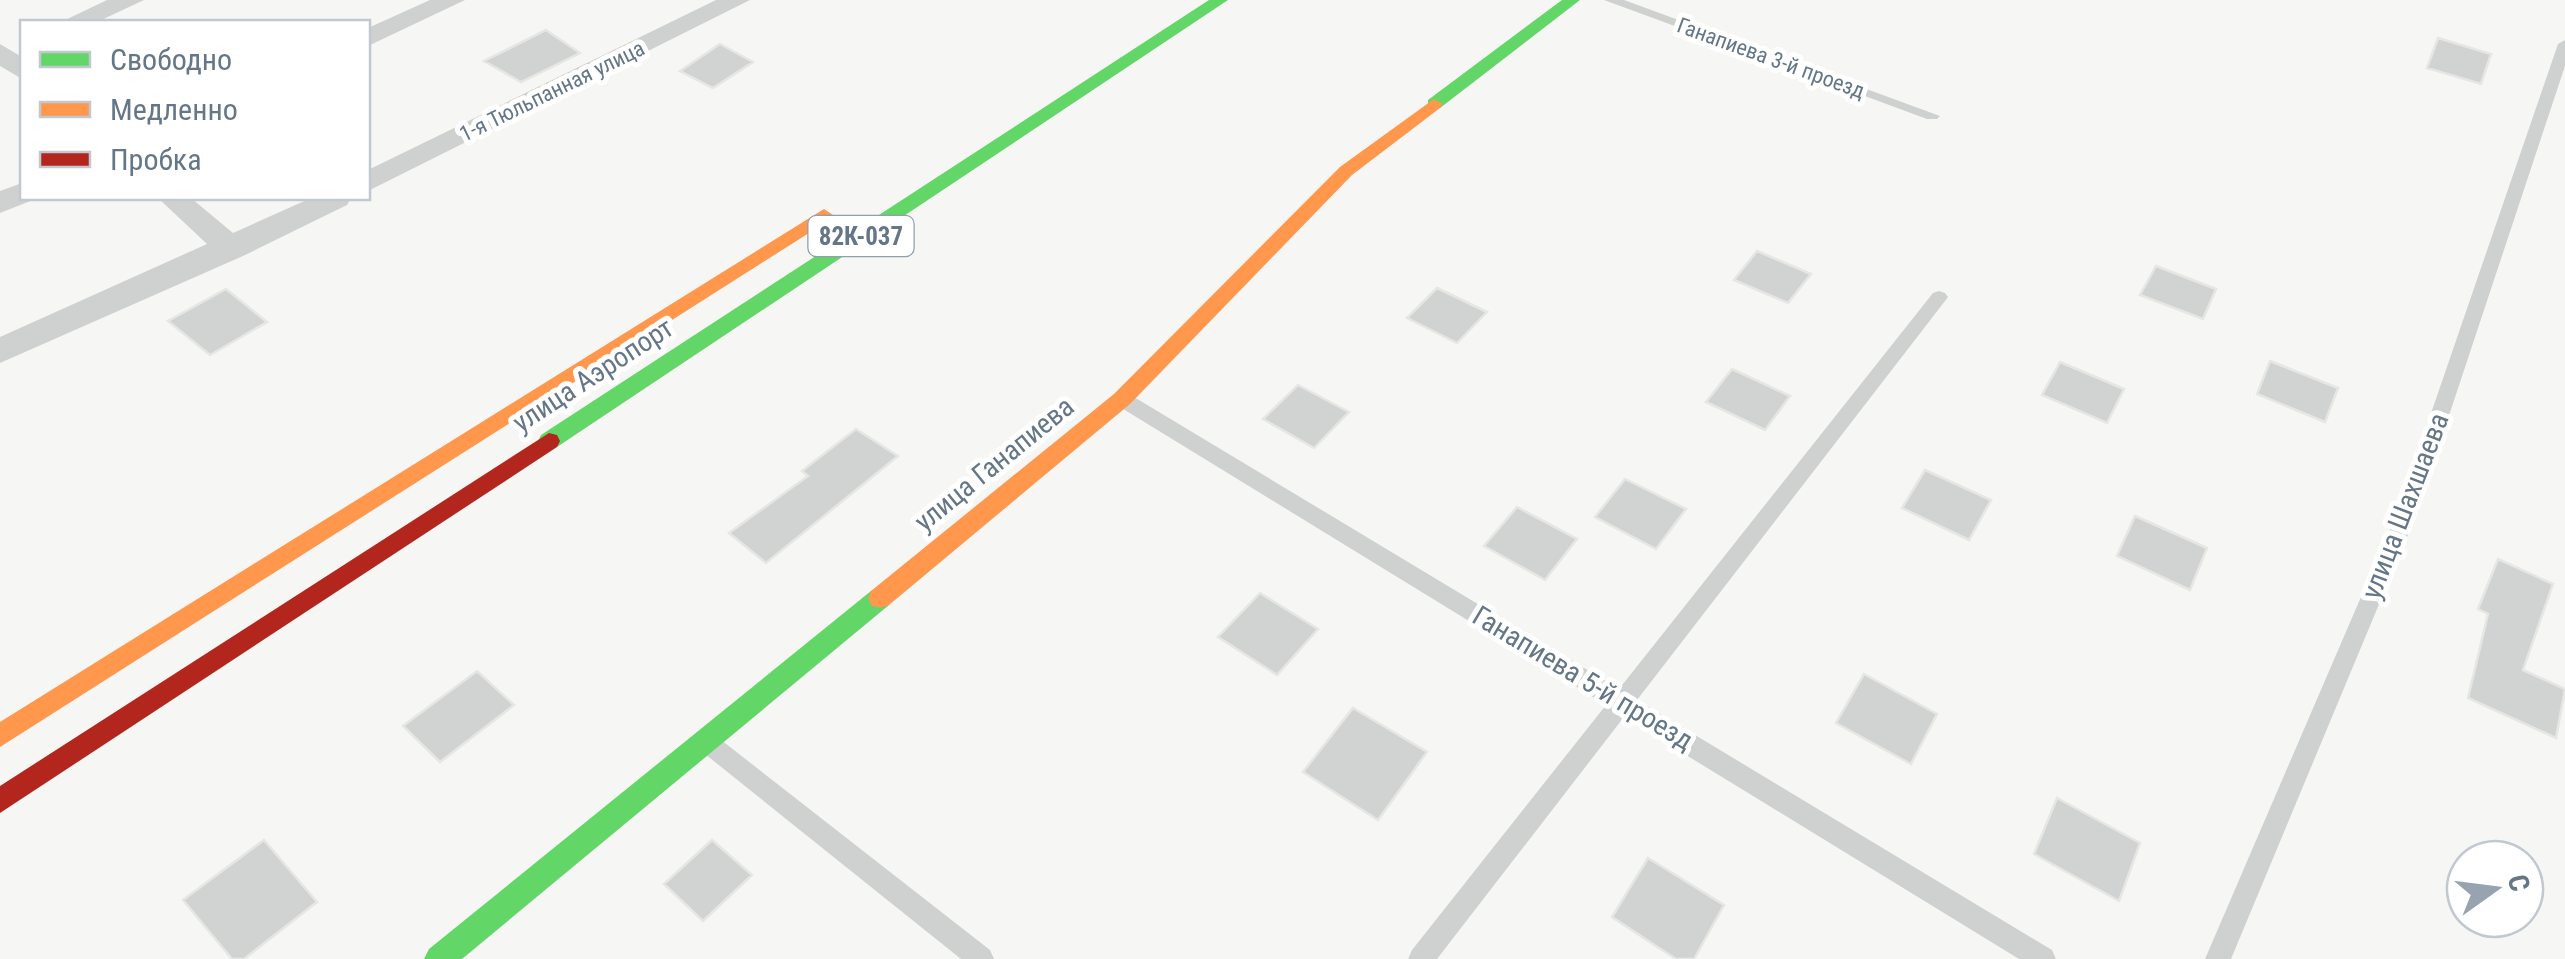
<svg xmlns="http://www.w3.org/2000/svg" width="2565" height="959" font-family="'Roboto Condensed',sans-serif">
<style>
.building{fill:#d1d2d2;stroke:#e6e6e4;stroke-width:2.5}
.lines{fill:none;stroke-linecap:round;stroke-linejoin:round}
.lane{fill:#cfd1d1;fill-rule:evenodd}
.street{fill:#cfd1d1;fill-rule:evenodd}
.fast{fill:#63d668;fill-rule:evenodd}
.slow{fill:#ff974d;fill-rule:evenodd}
.jam{fill:#b3261e;fill-rule:evenodd}
.labels{text-anchor:middle;dominant-baseline:central;stroke-width:10;stroke-linejoin:round;paint-order:stroke}
.far-street-label{font-size:22px;fill:#647687;stroke:#fff}
.shield{fill:#fff;stroke:#929fab;stroke-width:2.5}
.shield-label{font-size:25px;font-weight:bold;fill:#647687}
.street-label{font-size:28px;fill:#647687;stroke:#fff}
</style>
<rect width="100%" height="100%" fill="#f6f6f5"/>
<path class="building" d="M 546,30 L 580,53 L 521,82 L 484,61 Z
M 2438,38 L 2491,54 L 2481,84 L 2427,68 Z
M 720,44 L 753,62 L 713,88 L 680,71 Z
M 1757,251 L 1811,274 L 1788,303 L 1734,280 Z
M 2156,266 L 2216,289 L 2203,319 L 2140,295 Z
M 1437,288 L 1487,312 L 1457,343 L 1407,318 Z
M 226,289 L 267,322 L 210,355 L 168,321 Z
M 2270,361 L 2338,388 L 2325,422 L 2257,394 Z
M 2060,362 L 2124,389 L 2107,423 L 2042,395 Z
M 1732,369 L 1790,396 L 1765,430 L 1706,402 Z
M 1298,385 L 1349,412 L 1314,448 L 1263,419 Z
M 856,429 L 898,456 L 766,563 L 729,533 L 808,476 L 802,471 Z
M 1925,470 L 1991,500 L 1969,540 L 1902,508 Z
M 1625,479 L 1686,509 L 1656,549 L 1595,517 Z
M 1517,507 L 1577,539 L 1545,580 L 1484,546 Z
M 2135,516 L 2207,548 L 2190,590 L 2117,556 Z
M 2498,559 L 2553,584 L 2523,670 L 2565,689 L 2556,738 L 2468,698 L 2488,614 L 2478,609 Z
M 1260,593 L 1318,629 L 1277,675 L 1218,637 Z
M 477,671 L 514,705 L 440,762 L 403,726 Z
M 1864,674 L 1937,714 L 1911,764 L 1836,723 Z
M 1353,708 L 1427,752 L 1378,820 L 1303,772 Z
M 2057,798 L 2140,843 L 2119,901 L 2034,854 Z
M 264,840 L 317,902 L 244,959 L 232,959 L 183,900 Z
M 712,840 L 752,875 L 703,921 L 664,884 Z
M 1648,858 L 1724,905 L 1694,959 L 1676,959 L 1612,917 Z"/>
<g class="lines">
<path class="lane" d="M 1604,0 L 1624,0 L 1940,116 L 1937,119 L 1927,119 Z
M 2565,40 L 2565,66 L 2415,518 L 2231,959 L 2205,959 L 2395,518 L 2558,44 Z
M 1939,291 L 1945,293 L 1948,297 L 1945,301 L 1637,700 L 2052,950 L 2056,959 L 2019,959 L 1624,717 L 1437,959 L 1408,959 L 1412,950 L 1606,705 L 1115,404 L 1113,399 L 1115,394 L 1129,394 L 1619,689 L 1933,293 Z
M 708,733 L 716,736 L 990,950 L 994,959 L 961,959 L 700,750 L 696,743 L 700,736 Z"/>
<path class="street" d="M 107,0 L 144,0 L 97,22 L 61,22 Z
M 430,0 L 465,0 L 368,46 L 368,28 Z
M 716,0 L 750,0 L 368,191 L 368,170 Z
M 0,44 L 22,57 L 22,79 L 0,66 Z
M 22,183 L 22,198 L 33,200 L 0,213 L 0,191 Z
M 158,198 L 191,198 L 233,233 L 311,198 L 351,198 L 347,205 L 243,256 L 0,363 L 0,337 L 207,244 Z"/>
<path class="fast" d="M 1209,0 L 1228,0 L 557,447 L 541,447 L 538,441 L 541,435 Z
M 1562,0 L 1580,0 L 1440,108 L 1428,108 L 1428,100 Z
M 880,588 L 889,591 L 892,598 L 889,605 L 462,959 L 424,959 L 429,949 L 871,591 Z"/>
<path class="slow" d="M 1434,99 L 1443,104 L 1440,108 L 1352,175 L 1130,404 L 889,605 L 880,608 L 871,605 L 868,598 L 871,591 L 1114,394 L 1340,167 Z
M 824,209 L 833,215 L 831,219 L 0,747 L 0,722 Z"/>
<path class="jam" d="M 549,433 L 557,435 L 560,441 L 557,447 L 0,813 L 0,786 Z"/>
</g>
<g class="labels">
<g class="far-street-label">
<text transform="translate(1771 58) rotate(20)">Ганапиева 3-й проезд</text>
<text transform="translate(552 91) rotate(-26)">1-я Тюльпанная улица</text>
</g>
<rect class="shield" x="808.5" y="216" width="105" height="40" rx="8"/>
<g class="shield-label">
<text x="861" y="236">82К-037</text>
</g>
<g class="street-label">
<text transform="translate(593 375) rotate(-33)">улица Аэропорт</text>
<text transform="translate(994 464) rotate(-39)">улица Ганапиева</text>
<text transform="translate(2405 506) rotate(-69)">улица Шахшаева</text>
<text transform="translate(1583 678) rotate(31)">Ганапиева 5-й проезд</text>
</g>
</g>
<rect x="20" y="20" width="350" height="180" fill="#ffffff" stroke="#c1c8cf" stroke-width="2.5"/>
<rect x="40" y="52" width="50" height="15" fill="#63d668" stroke="#c1c8cf" stroke-width="2.5"/>
<text x="110" y="70" font-size="30" fill="#647687">Свободно</text>
<rect x="40" y="102" width="50" height="15" fill="#ff974d" stroke="#c1c8cf" stroke-width="2.5"/>
<text x="110" y="120" font-size="30" fill="#647687">Медленно</text>
<rect x="40" y="152" width="50" height="15" fill="#b3261e" stroke="#c1c8cf" stroke-width="2.5"/>
<text x="110" y="170" font-size="30" fill="#647687">Пробка</text>
<g transform="translate(2495 889) rotate(76)"><circle r="48" fill="#ffffff" stroke="#c1c8cf" stroke-width="2.5"/>
<path d="M0-8L18 38L0 25L-18 38Z" fill="#97a3ae"/>
<text y="-15" font-size="28" font-weight="bold" text-anchor="middle" fill="#647687">С</text>
</g>
</svg>
